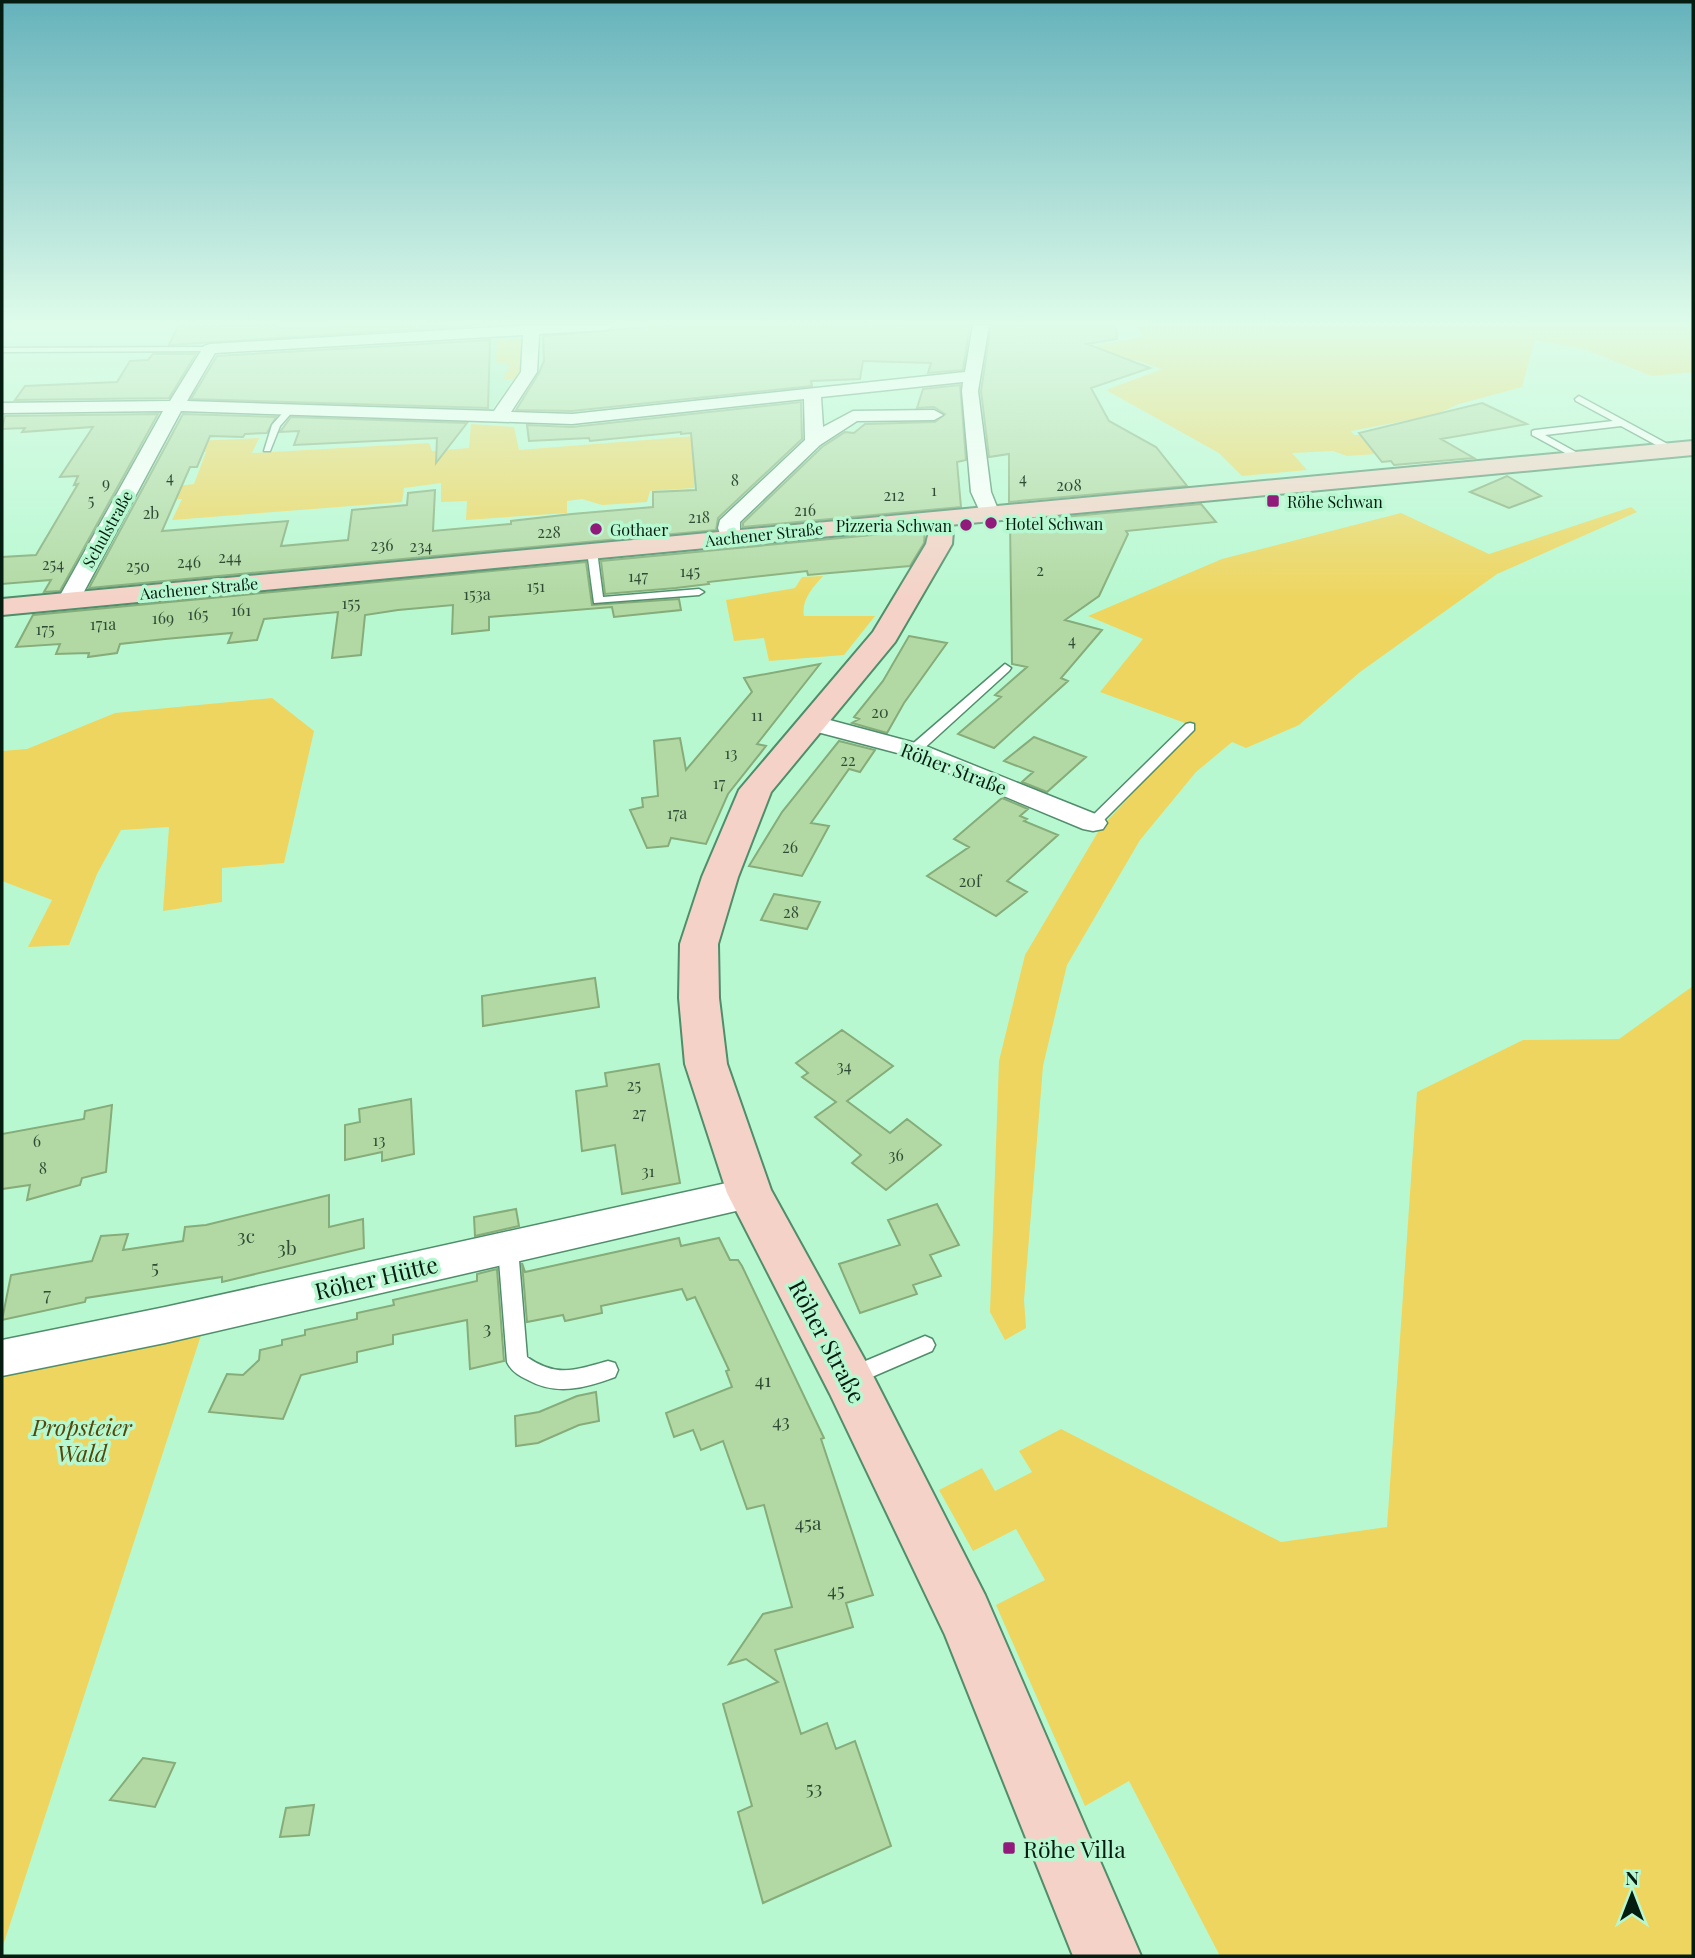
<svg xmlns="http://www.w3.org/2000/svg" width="1695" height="1958" font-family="'Playfair Display',serif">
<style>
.built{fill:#a6eec3}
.green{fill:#eed55f}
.building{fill:#b2d9a4;stroke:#86ac79;stroke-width:2}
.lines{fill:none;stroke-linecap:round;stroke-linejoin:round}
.lane-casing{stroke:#508d6b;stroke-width:3}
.street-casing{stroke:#508d6b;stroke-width:3}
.secondary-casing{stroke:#508d6b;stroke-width:4}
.lane{fill:#fff;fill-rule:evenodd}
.street{fill:#fff;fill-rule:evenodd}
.secondary{fill:#f5d2c7;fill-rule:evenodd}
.poi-dot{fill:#901b7a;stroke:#b8f8d1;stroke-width:2.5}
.labels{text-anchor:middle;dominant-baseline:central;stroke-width:7;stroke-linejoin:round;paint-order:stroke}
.number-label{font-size:16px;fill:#304c35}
.far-poi-label{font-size:16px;fill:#041d10;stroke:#b8f8d1;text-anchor:start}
.far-street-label{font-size:16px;fill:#041d10;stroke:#b8f8d1}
.street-label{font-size:19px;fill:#041d10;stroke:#b8f8d1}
.near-number-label{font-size:19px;fill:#304c35}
.near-street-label{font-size:23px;fill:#041d10;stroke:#b8f8d1}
.near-park-label{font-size:23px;font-style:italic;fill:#534709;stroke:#b8f8d1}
.near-poi-label{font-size:23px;fill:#041d10;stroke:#b8f8d1;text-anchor:start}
</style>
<rect width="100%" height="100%" fill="#b8f8d1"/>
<path class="built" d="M 519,333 L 520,371 L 489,413 L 401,410 L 412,397 L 418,339 Z"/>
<path class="green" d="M 1135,325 L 1693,325 L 1693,372 L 1652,376 L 1581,348 L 1535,340 L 1522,387 L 1459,404 L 1439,413 L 1463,424 L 1422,427 L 1408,420 L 1351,431 L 1354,435 L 1360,435 L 1376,454 L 1347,456 L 1333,451 L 1292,453 L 1307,470 L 1242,476 L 1219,453 L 1106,390 L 1162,369 L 1135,360 L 1100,371 L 1068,351 L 1144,337 Z
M 522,339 L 522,366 L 515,379 L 503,379 L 510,365 L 496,362 L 497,340 Z
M 471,424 L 514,427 L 519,450 L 696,436 L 694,488 L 650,491 L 647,502 L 602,505 L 582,499 L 567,501 L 567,513 L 466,520 L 467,501 L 441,502 L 441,483 L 404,488 L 402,502 L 172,520 L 182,499 L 159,500 L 145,490 L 194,484 L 206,452 L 169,452 L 171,442 L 259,438 L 252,453 L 429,443 L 432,451 L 469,448 Z
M 1631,507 L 1637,512 L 1497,574 L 1360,672 L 1299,725 L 1246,748 L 1232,742 L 1196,772 L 1140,840 L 1067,965 L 1043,1066 L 1024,1300 L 1026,1328 L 1005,1340 L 990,1312 L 999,1061 L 1025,955 L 1101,827 L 1196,727 L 1100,692 L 1143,639 L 1088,616 L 1222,559 L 1401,513 L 1489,554 Z
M 823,576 C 813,587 801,600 804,616 L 875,616 L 844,655 L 769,661 L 764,638 L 734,641 L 726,600 L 795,588 L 802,577 Z
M 272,698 L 314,731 L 284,863 L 222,868 L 222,902 L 163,911 L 169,827 L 121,830 L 97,874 L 69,945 L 28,947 L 52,900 L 2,881 L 2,751 L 27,749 L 115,713 Z
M 1693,986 L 1693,1956 L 1220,1956 L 1129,1781 L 1085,1806 L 996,1605 L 1045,1580 L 1016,1529 L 973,1551 L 939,1490 L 982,1468 L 995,1491 L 1032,1472 L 1019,1451 L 1061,1429 L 1281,1542 L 1387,1527 L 1417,1092 L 1523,1040 L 1619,1039 Z
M 204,1326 L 2,1949 L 2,1371 Z"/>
<path class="building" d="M 277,325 L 276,328 L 485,325 L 169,345 L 178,326 Z
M 672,325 L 675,327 L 970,325 L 963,370 L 928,373 L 931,363 L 863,361 L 860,379 L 811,381 L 812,386 L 572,411 L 516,410 L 539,373 L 544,361 L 543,336 Z
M 991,325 L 1116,325 L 1117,339 L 1087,344 L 1150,368 L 1091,388 L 1109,421 L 1156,447 L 1187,486 L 1009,502 L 1009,454 L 989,457 L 981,391 Z
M 490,340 L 488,408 L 191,399 L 217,356 Z
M 153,354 L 196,354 L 169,398 L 15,400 L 25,386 L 117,382 L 130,361 L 148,360 Z
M 960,385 L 966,460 L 957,462 L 961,507 L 743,527 L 743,523 L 822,447 L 845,432 L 854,433 L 865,424 L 935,422 L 945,414 L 934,407 L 917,408 L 923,389 Z
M 801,402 L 802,439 L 718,518 L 716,530 L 89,588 L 183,414 L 276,417 L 267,433 L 245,434 L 243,437 L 210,436 L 197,467 L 190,467 L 162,531 L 288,521 L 281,546 L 348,540 L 352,510 L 407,505 L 408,493 L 435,490 L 433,531 L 511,524 L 511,521 L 572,514 L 653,507 L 653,492 L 696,490 L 691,433 L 681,434 L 681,432 L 590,441 L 589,438 L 529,441 L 527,425 L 572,427 Z
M 1482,403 L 1527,424 L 1441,439 L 1474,458 L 1394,465 L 1391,461 L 1382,462 L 1359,433 Z
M 158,414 L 60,591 L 44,592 L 51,580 L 2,584 L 2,557 L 36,555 L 78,484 L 74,485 L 78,476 L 60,477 L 93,427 L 22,432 L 25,428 L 2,429 L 5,416 Z
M 291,417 L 467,423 L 436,463 L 437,438 L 294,445 L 299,431 L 280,432 Z
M 1507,476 L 1541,496 L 1509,508 L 1470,492 Z
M 1201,504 L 1216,522 L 1126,531 L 1128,534 L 1099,596 L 1065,620 L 1102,630 L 1061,678 L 1068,681 L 994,748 L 958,734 L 1001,697 L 995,695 L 1027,667 L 1012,664 L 1010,522 Z
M 925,530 L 924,543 L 910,566 L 808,575 L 807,571 L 708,582 L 709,584 L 676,588 L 605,594 L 601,561 Z
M 586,562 L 592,605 L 679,599 L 681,610 L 614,617 L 612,607 L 489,617 L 489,630 L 452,634 L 453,605 L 398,610 L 365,615 L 361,655 L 332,658 L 338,612 L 264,619 L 257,640 L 228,643 L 232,633 L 165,639 L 120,644 L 117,653 L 88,657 L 89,653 L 56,654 L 60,644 L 16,647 L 33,615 Z
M 909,636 L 947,643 L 904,703 L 887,733 L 852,723 L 859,719 L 854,717 L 883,681 Z
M 820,664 L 757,744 L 766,746 L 728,794 L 706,844 L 671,838 L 668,846 L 647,848 L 630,810 L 643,807 L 642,798 L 658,796 L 654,741 L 680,738 L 686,770 L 752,692 L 744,678 Z
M 1034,737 L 1086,757 L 1047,792 L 1022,782 L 1033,772 L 1004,761 Z
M 839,741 L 875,750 L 860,772 L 849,769 L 811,823 L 829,826 L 802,876 L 749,866 L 782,812 Z
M 1002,798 L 1028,809 L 1020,816 L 1027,819 L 1024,821 L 1058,835 L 1007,881 L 1027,892 L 996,916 L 927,876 L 969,847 L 954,839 Z
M 774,894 L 820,902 L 807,929 L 761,920 Z
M 595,978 L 599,1007 L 483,1026 L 482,996 Z
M 842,1030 L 893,1066 L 847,1101 L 890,1133 L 907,1119 L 941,1145 L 886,1190 L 852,1163 L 861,1155 L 815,1117 L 836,1102 L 802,1077 L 808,1073 L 796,1063 Z
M 659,1064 L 680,1183 L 622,1194 L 615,1145 L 582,1151 L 576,1091 L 607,1086 L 605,1073 Z
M 411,1099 L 414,1154 L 382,1161 L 382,1152 L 345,1160 L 345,1125 L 360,1122 L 359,1109 Z
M 112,1105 L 106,1172 L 82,1178 L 80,1185 L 27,1200 L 30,1185 L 2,1189 L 2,1134 L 84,1119 L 85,1111 Z
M 329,1195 L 329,1227 L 363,1219 L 364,1248 L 222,1282 L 222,1277 L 86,1298 L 85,1302 L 2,1320 L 11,1275 L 92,1261 L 101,1236 L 128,1234 L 123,1250 L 183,1241 L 185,1227 L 206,1225 Z
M 937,1204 L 959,1245 L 930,1255 L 941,1276 L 913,1285 L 917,1294 L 860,1313 L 839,1264 L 900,1245 L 888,1220 Z
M 516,1209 L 519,1226 L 475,1236 L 474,1217 Z
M 679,1238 L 681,1246 L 719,1238 L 730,1260 L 738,1260 L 742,1266 L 824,1438 L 821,1439 L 873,1595 L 846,1603 L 853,1627 L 775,1650 L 801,1734 L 827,1723 L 836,1749 L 855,1741 L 891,1846 L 763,1903 L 738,1812 L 752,1806 L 723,1704 L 778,1682 L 746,1659 L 729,1664 L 763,1614 L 792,1607 L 764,1505 L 747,1509 L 723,1441 L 701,1450 L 693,1430 L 674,1437 L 666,1413 L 732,1387 L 726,1371 L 729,1370 L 695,1297 L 687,1300 L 682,1289 L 601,1306 L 602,1313 L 565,1321 L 563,1315 L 527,1322 L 522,1263 L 525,1272 Z
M 497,1269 L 504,1361 L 470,1369 L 467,1320 L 393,1335 L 393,1344 L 357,1352 L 357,1362 L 301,1375 L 283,1419 L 209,1412 L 227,1374 L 243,1375 L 259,1360 L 260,1350 L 282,1345 L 282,1340 L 305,1335 L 305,1330 L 357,1319 L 357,1313 L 394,1305 L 393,1300 L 477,1281 L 477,1274 Z
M 596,1392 L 599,1421 L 579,1425 L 538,1443 L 516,1446 L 515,1416 L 539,1412 L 577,1396 Z
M 143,1758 L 175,1763 L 155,1807 L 110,1800 Z
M 314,1805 L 309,1835 L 280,1837 L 286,1808 Z"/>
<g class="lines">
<defs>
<path id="lane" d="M 210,347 L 213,351 L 2,352 L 2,348 Z
M 1579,396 L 1675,448 L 1677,450 L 1669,452 L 1621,426 L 1545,435 L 1583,456 L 1585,458 L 1580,461 L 1532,435 L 1532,431 L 1535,430 L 1613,421 L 1576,401 L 1575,399 Z
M 287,408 L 294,410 L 280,426 L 270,451 L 264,451 L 272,425 Z
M 592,548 L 597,551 L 603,597 L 699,589 L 704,592 L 699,595 L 594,603 L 587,551 Z
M 1005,664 L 1011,668 L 1009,671 L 919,753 L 909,753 L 909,747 Z
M 1190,723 L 1194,724 L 1194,730 L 1098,826 L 1088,826 L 1086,823 L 1088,820 L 1186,724 Z
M 508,1240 L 515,1242 L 518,1248 L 527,1357 C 557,1378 575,1370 608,1361 L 615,1363 L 618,1370 L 615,1377 C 585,1388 557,1396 528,1380 C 519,1376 511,1371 507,1362 L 498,1248 L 501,1242 Z
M 925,1336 L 932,1339 L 935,1345 L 932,1351 L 851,1386 L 844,1384 L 841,1377 L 844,1370 Z"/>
<path id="street" d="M 530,325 L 615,325 L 607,330 L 539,334 L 537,372 L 511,412 L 572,414 L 965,372 L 973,325 L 989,325 L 978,391 L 991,492 L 999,512 L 996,516 L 982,516 L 971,492 L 962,391 L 963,382 L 821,397 L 823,427 L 853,411 L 934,410 L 943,415 L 934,420 L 857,421 L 820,445 L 740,522 L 740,538 L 737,542 L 723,542 L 718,528 L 720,520 L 805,440 L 804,399 L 572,424 L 181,411 L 79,601 L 76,606 L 60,606 L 57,601 L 163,411 L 2,413 L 2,403 L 170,401 L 204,346 L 210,344 ZM 523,335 L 521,372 L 494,411 L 187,401 L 215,353 Z
M 811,715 L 923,745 L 1103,817 L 1107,823 L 1103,829 L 1093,831 L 1083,829 L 905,755 L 802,728 L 798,723 L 802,718 Z
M 749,1178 L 762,1182 L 767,1193 L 762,1204 L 749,1208 L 165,1343 L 2,1376 L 2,1340 L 165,1307 Z"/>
<path id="secondary" d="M 1693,441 L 1693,455 L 949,525 L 953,531 L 952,544 L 895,642 L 771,792 L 738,877 L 718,944 L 719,998 L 727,1064 L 771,1190 L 866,1362 L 985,1595 L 1141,1956 L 1073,1956 L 945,1635 L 830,1394 L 727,1193 L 685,1064 L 679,998 L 680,944 L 702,877 L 739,790 L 873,632 L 926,544 L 929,531 L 926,527 L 2,615 L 2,599 Z"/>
</defs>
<use href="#lane" class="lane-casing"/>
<use href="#street" class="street-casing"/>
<use href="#secondary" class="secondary-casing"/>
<use href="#lane" class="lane"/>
<use href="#street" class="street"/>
<use href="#secondary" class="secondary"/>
</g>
<linearGradient id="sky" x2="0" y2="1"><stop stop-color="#65b2bb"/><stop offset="0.54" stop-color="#dffcea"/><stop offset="1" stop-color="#dffcea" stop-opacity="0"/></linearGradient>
<rect width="1695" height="599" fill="url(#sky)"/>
<g class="poi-dot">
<rect x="1266" y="494" width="14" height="14" rx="3.5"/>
<circle cx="991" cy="523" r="7"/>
<circle cx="966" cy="525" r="7"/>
<circle cx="596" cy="529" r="7"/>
<rect x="1002" y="1841" width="14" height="14" rx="3.5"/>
</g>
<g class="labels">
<g class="number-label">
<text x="170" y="476">4</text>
<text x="1023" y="477">4</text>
<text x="735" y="479">8</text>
<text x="106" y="482">9</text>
<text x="1069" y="484">208</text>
<text x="934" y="489">1</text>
<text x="894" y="494">212</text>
<text x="91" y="499">5</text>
<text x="805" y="509">216</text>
<text x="151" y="512">2b</text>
<text x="699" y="516">218</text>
<text x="549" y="531">228</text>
<text x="382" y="544">236</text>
<text x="421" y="545">234</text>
<text x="230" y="556">244</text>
<text x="189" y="561">246</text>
<text x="53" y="563">254</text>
<text x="138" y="565">250</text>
<text x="1040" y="569">2</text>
<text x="690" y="570">145</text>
<text x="638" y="575">147</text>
<text x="536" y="585">151</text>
<text x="477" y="593">153a</text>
<text x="351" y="602">155</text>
<text x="241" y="609">161</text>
<text x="198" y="613">165</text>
<text x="163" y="617">169</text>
<text x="103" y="623">171a</text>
<text x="45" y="628">175</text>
<text x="1072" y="639">4</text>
<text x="880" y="711">20</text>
<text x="757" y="714">11</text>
<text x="731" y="752">13</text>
<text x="848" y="759">22</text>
<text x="719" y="782">17</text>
<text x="677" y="812">17a</text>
<text x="790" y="846">26</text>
<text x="970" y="880">20f</text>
<text x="791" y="911">28</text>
<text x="844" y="1065">34</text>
<text x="634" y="1084">25</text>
<text x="639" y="1112">27</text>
<text x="379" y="1139">13</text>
<text x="37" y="1140">6</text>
<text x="896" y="1154">36</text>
<text x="43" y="1167">8</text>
<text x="648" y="1170">31</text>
</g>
<g class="far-poi-label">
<text x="1287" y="501">Röhe Schwan</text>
<text x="1005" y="523">Hotel Schwan</text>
<text x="952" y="525" text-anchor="end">Pizzeria Schwan</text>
<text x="610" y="529">Gothaer</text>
</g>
<g class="far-street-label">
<text transform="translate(107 529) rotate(-61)">Schulstraße</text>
<text transform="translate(764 534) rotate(-6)">Aachener Straße</text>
<text transform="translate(199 588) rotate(-5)">Aachener Straße</text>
</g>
<g class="street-label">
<text transform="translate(954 768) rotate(21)">Röher Straße</text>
</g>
<g class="near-number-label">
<text x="246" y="1235">3c</text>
<text x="287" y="1247">3b</text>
<text x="155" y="1266">5</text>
<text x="47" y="1293">7</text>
<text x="487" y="1327">3</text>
<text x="763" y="1379">41</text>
<text x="781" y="1420">43</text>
<text x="808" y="1522">45a</text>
<text x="836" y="1589">45</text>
<text x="814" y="1787">53</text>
</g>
<g class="near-street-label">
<text transform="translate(376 1277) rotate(-13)">Röher Hütte</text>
<text transform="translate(828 1341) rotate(62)">Röher Straße</text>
</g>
<g class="near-park-label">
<text x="82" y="1426">Propsteier<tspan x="82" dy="26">Wald</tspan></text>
</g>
<g class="near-poi-label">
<text x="1023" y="1848">Röhe Villa</text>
</g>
</g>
<rect width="1695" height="1958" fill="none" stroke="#041d10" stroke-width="7"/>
<g transform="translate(1632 1895)" stroke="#b8f8d1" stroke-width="5" paint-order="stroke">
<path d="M0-5L12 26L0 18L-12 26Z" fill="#041d10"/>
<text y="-10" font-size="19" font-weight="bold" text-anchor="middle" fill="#041d10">N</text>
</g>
</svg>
